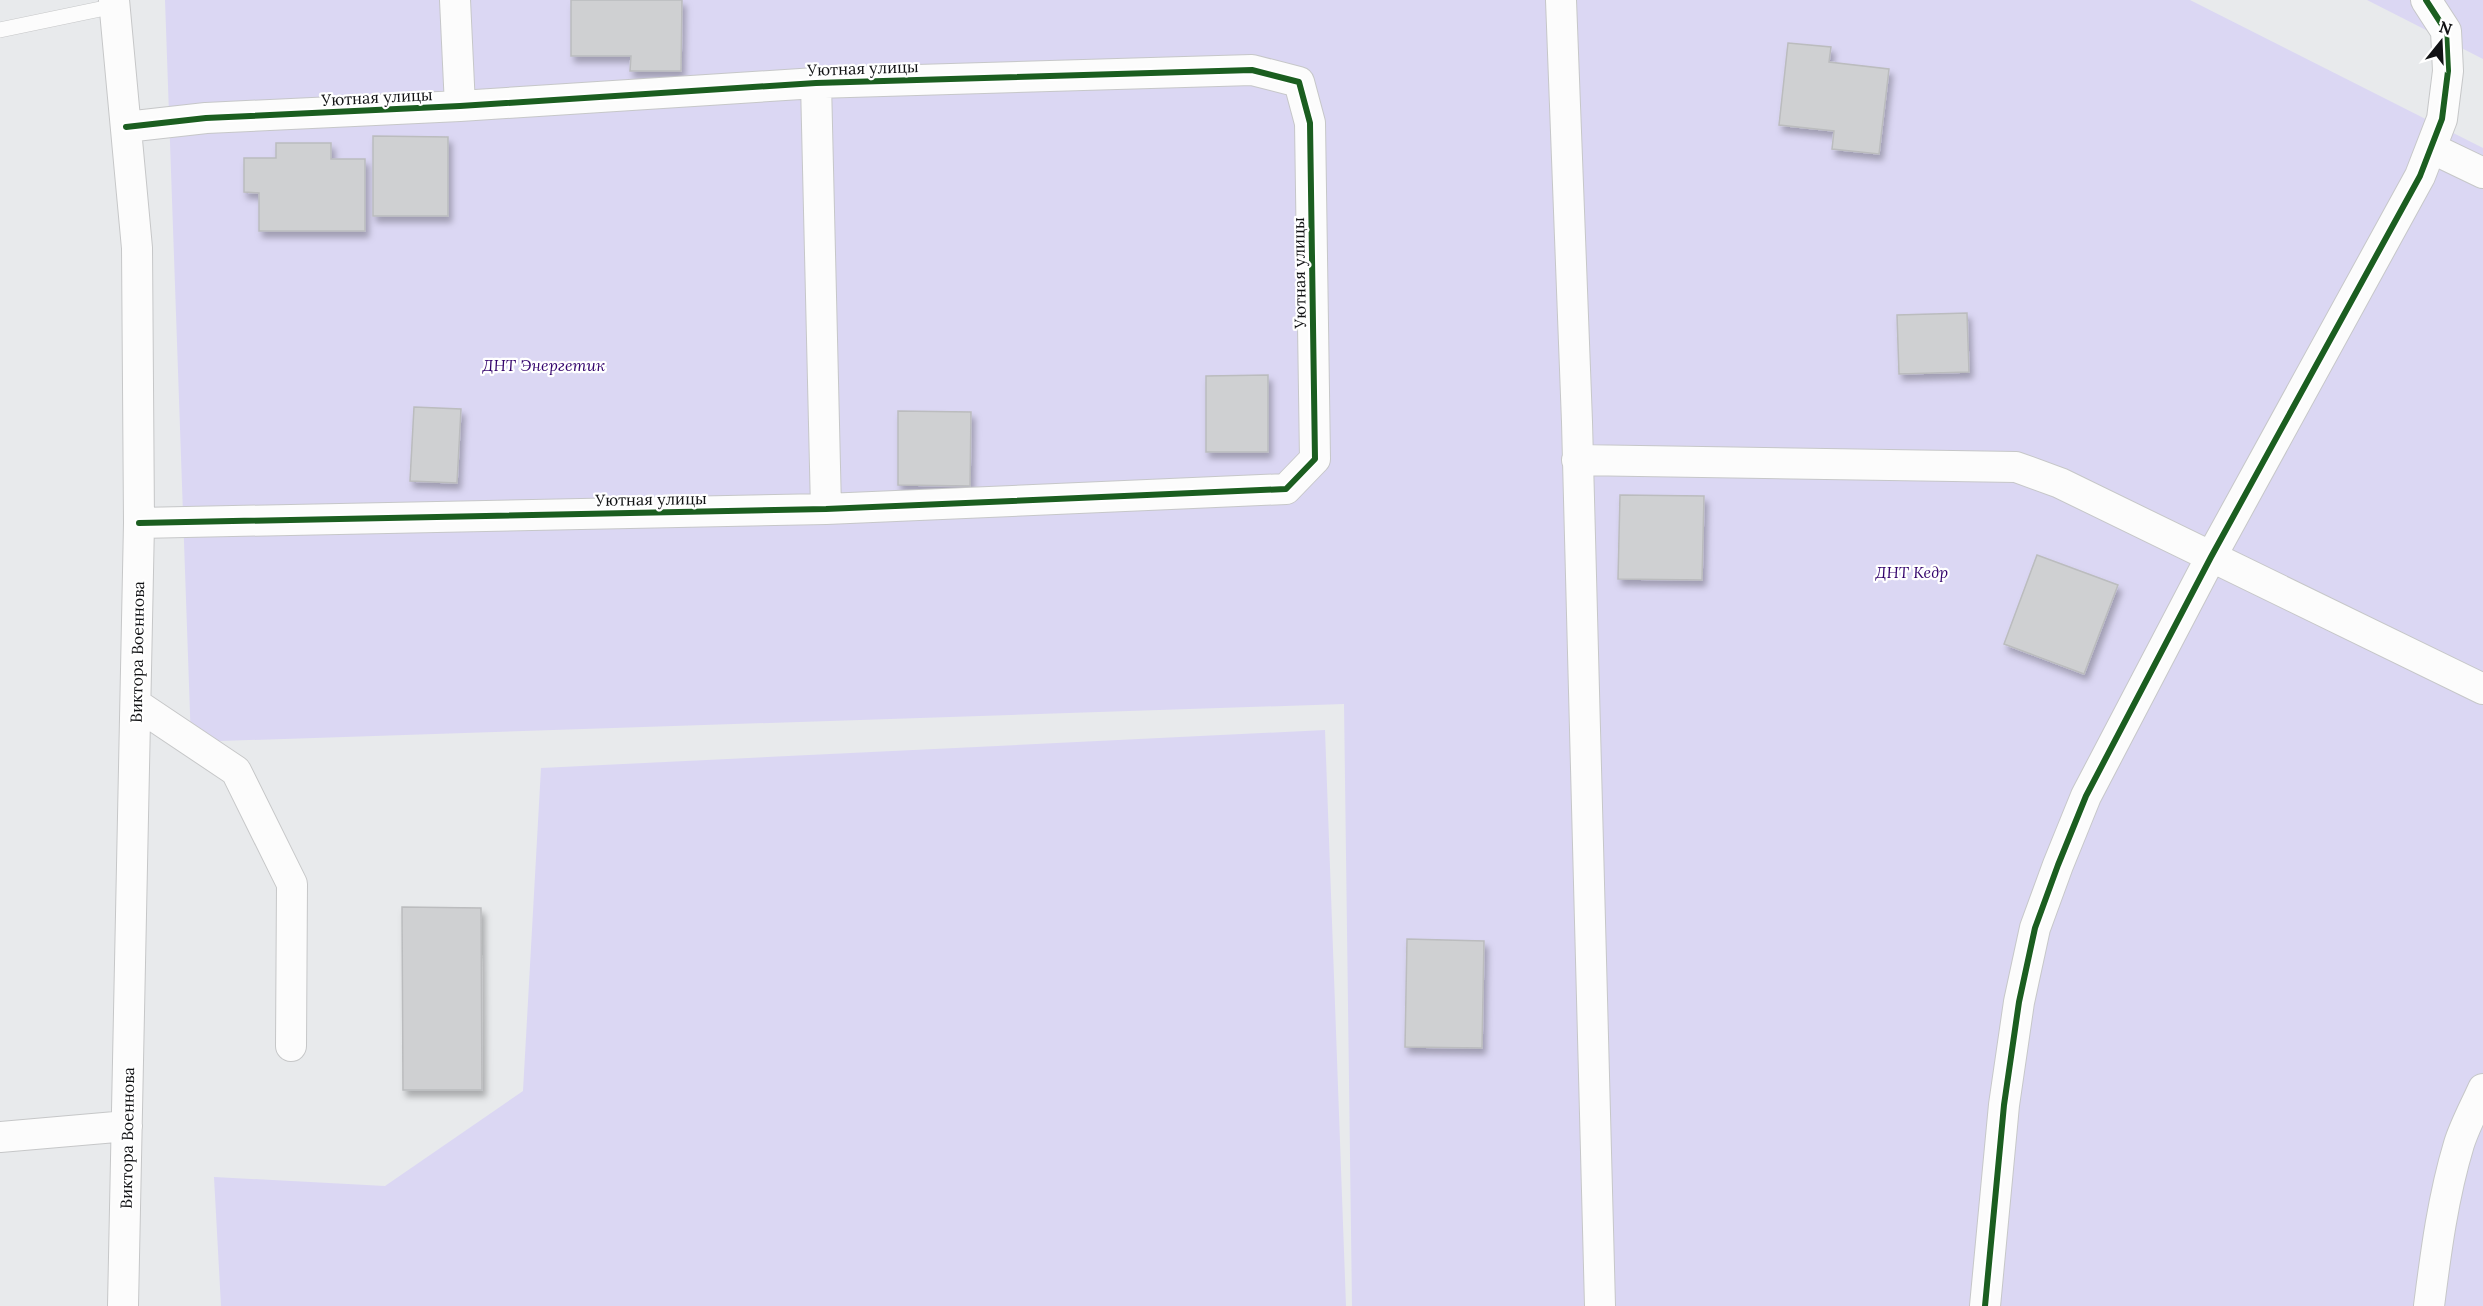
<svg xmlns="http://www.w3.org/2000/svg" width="2483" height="1306" font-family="Lora,serif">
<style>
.green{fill:#dbd7f3}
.building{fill:#cfd0d2;stroke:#bbbcbe;stroke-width:1.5;filter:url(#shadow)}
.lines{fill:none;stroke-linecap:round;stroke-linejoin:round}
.service-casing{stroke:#c6c7c8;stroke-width:16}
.minor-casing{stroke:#c6c7c8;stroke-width:32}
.service{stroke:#fcfcfc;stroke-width:15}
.minor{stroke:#fcfcfc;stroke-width:30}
.cycleway-casing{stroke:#fff;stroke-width:10}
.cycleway{stroke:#1b5e20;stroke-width:6}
.labels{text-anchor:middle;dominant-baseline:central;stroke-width:4.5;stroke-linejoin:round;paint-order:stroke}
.street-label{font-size:16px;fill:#111214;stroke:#fff}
.park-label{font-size:16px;font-style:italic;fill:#32026b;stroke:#fff}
</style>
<defs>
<filter id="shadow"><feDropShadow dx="3.5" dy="6" stdDeviation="3" flood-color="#0004"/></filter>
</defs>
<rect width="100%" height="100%" fill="#e8eaec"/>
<path class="green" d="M 165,0 L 2190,0 L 2483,148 L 2483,1306 L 1352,1306 L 1344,704 L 191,742 Z
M 2367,0 L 2483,0 L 2483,59 Z
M 1325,730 L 1346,1306 L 221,1306 L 214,1177 L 385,1186 L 523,1091 L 541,768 Z"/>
<path class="building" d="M 571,0 L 682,0 L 681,71 L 630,71 L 631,56 L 571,56 Z
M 1788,43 L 1831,47 L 1829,62 L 1889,69 L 1879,154 L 1832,149 L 1834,131 L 1779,125 Z
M 373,136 L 448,137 L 448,216 L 373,216 Z
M 276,143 L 331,143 L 331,159 L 365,159 L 365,231 L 259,231 L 259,193 L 244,192 L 244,158 L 276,158 Z
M 1967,313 L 1969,372 L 1899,374 L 1897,315 Z
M 1268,375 L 1268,452 L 1206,452 L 1206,376 Z
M 414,407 L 461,409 L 457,483 L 410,481 Z
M 898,411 L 971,412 L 970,486 L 898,485 Z
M 1620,495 L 1704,496 L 1702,580 L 1618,579 Z
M 2037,555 L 2118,585 L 2084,674 L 2004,644 Z
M 402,907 L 481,908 L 482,1090 L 403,1090 Z
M 1407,939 L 1484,941 L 1482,1048 L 1405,1047 Z"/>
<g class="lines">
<defs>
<path id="service" d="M 0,30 L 115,6"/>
<path id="minor" d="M 114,0 L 137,248 L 139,523 L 123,1306
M 455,0 L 460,106
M 1561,0 L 1577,422 L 1600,1306
M 816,83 L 826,509
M 126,127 L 206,118 L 460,106 L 816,83 L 1252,70 L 1299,82 L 1310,123 L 1315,459 L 1286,489 L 826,509 L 139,523
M 2431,148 L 2483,173
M 1577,460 L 2016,467 L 2060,483 L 2483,689
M 136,704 L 236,771 L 292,884 L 291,1046
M 0,1137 L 127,1126
M 1985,1306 L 2004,1105 L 2019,1002 L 2035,928 L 2058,865 L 2086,796 L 2211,557 L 2420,176 L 2442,119 L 2448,71 L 2446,31 L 2426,0
M 2429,1306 C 2436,1251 2443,1197 2459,1144 C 2465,1125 2475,1107 2483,1089"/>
</defs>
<use href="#service" class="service-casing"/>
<use href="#minor" class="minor-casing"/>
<use href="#service" class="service"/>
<use href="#minor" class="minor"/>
<defs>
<path id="cycleway" d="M 126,127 L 206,118 L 460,106 L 816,83 L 1252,70 L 1299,82 L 1310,123 L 1315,459 L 1286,489 L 826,509 L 139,523
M 1985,1306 L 2004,1105 L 2019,1002 L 2035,928 L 2058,865 L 2086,796 L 2211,557 L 2420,176 L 2442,119 L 2448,71 L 2446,31 L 2426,0"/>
</defs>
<use href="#cycleway" class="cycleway-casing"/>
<use href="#cycleway" class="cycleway"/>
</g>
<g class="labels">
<g class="street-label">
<text transform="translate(863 68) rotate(-2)">Уютная улицы</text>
<text transform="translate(377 97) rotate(-3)">Уютная улицы</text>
<text transform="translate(1299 273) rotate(-91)">Уютная улицы</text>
<text transform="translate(651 499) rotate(-1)">Уютная улицы</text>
<text transform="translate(137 652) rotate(-89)">Виктора Военнова</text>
<text transform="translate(127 1138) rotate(-89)">Виктора Военнова</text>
</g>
<g class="park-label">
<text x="544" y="365">ДНТ Энергетик</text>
<text x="1912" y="572">ДНТ Кедр</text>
</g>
</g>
<g transform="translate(2441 42) rotate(18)" stroke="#ffffff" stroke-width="4.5" paint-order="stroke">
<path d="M0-4.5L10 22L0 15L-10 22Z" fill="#111214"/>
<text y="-9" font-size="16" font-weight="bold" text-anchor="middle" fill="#111214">N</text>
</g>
</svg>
